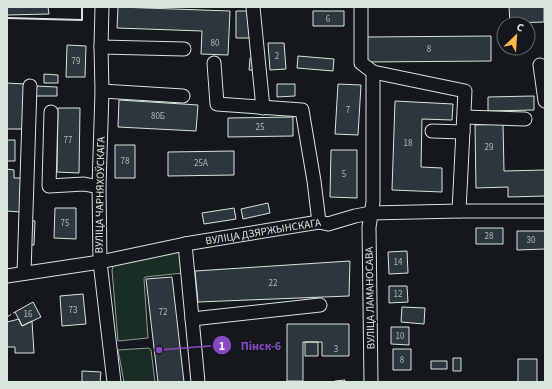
<svg xmlns="http://www.w3.org/2000/svg" width="552" height="389" font-family="'Source Sans 3',sans-serif">
<style>
.green{fill:#1a2d24;stroke:#939e99}
.building{fill:#2c363c;stroke:#d8e6dc}
.lines{fill:none;stroke-linecap:round;stroke-linejoin:round}
.minor-casing{stroke:#d8e6dc;stroke-width:15}
.minor{stroke:#14181c;stroke-width:13}
.fence{stroke:#d8e6dc;stroke-width:1;stroke-dasharray:5 2;stroke-linecap:butt}
.wall{stroke:#d8e6dc;stroke-width:2}
.labels{text-anchor:middle;dominant-baseline:central;stroke-width:3;stroke-linejoin:round;paint-order:stroke}
.number-label{font-size:9px;fill:#adbab4}
.street-label{font-size:11px;fill:#d8e6dc;stroke:#14181c}
.leader{fill:none;stroke:#8948c3;stroke-width:1.5}
.callout-dot{fill:#8948c3;stroke:#14181c;stroke-width:1.5}
.mark-label{font-size:12px;text-anchor:middle;font-weight:bold;fill:#fff}
.callout-label{font-size:12px;text-anchor:middle;font-weight:bold;fill:#8948c3;stroke:#14181c;stroke-width:3;stroke-linejoin:round;paint-order:stroke}
</style>
<rect width="100%" height="100%" fill="#14181c"/>
<path class="green" d="M 176,251 L 181,254 L 183,273 L 145,277 L 144,279 L 148,338 L 118,341 L 112,270 L 114,264 Z
M 149,348 L 151,350 L 155,382 L 124,382 L 118,350 Z"/>
<path class="building" d="M 7,7 L 48,7 L 49,14 L 7,15 Z
M 118,7 L 230,11 L 228,55 L 201,54 L 202,31 L 117,28 Z
M 509,7 L 544,7 L 544,22 L 510,23 Z
M 236,11 L 251,11 L 252,38 L 236,38 Z
M 313,11 L 344,11 L 344,26 L 313,26 Z
M 491,36 L 491,61 L 367,62 L 367,37 Z
M 268,43 L 284,43 L 286,69 L 270,70 Z
M 67,45 L 86,46 L 85,77 L 66,77 Z
M 298,56 L 334,59 L 333,71 L 297,68 Z
M 250,58 L 256,58 L 256,70 L 249,70 Z
M 44,74 L 58,75 L 58,83 L 44,83 Z
M 7,83 L 25,84 L 24,129 L 7,129 Z
M 277,84 L 295,84 L 295,96 L 277,97 Z
M 338,84 L 361,85 L 358,135 L 335,134 Z
M 36,86 L 57,87 L 57,96 L 36,96 Z
M 534,96 L 534,110 L 488,111 L 488,97 Z
M 119,100 L 198,105 L 196,131 L 118,127 Z
M 395,101 L 453,104 L 452,120 L 422,119 L 421,167 L 442,168 L 442,192 L 392,190 Z
M 58,108 L 80,108 L 79,173 L 57,172 Z
M 293,117 L 293,136 L 228,137 L 228,118 Z
M 503,124 L 504,171 L 545,170 L 545,196 L 508,197 L 508,187 L 476,188 L 475,125 Z
M 7,140 L 15,140 L 15,161 L 7,161 Z
M 115,145 L 135,145 L 135,178 L 115,178 Z
M 331,150 L 357,150 L 357,198 L 330,197 Z
M 234,151 L 234,175 L 168,176 L 168,152 Z
M 7,169 L 14,170 L 14,178 L 21,178 L 20,212 L 7,211 Z
M 268,203 L 270,213 L 243,219 L 241,209 Z
M 55,208 L 76,208 L 76,239 L 54,238 Z
M 234,208 L 236,219 L 204,224 L 202,213 Z
M 29,221 L 35,221 L 34,245 L 28,245 Z
M 476,228 L 503,228 L 503,244 L 476,244 Z
M 517,231 L 545,231 L 545,249 L 517,250 Z
M 407,251 L 408,273 L 389,274 L 388,252 Z
M 350,261 L 349,296 L 198,302 L 195,271 Z
M 172,277 L 184,382 L 158,382 L 146,279 Z
M 389,286 L 407,286 L 408,302 L 389,303 Z
M 83,294 L 86,324 L 62,326 L 60,296 Z
M 33,302 L 41,317 L 22,326 L 15,312 Z
M 402,307 L 425,308 L 424,324 L 401,322 Z
M 19,319 L 22,326 L 32,321 L 34,353 L 15,353 L 15,347 L 7,347 L 7,322 Z
M 287,324 L 349,324 L 349,356 L 322,356 L 322,342 L 303,342 L 303,381 L 287,381 Z
M 391,327 L 409,327 L 409,345 L 391,344 Z
M 305,342 L 318,342 L 318,356 L 305,356 Z
M 393,349 L 411,349 L 411,370 L 393,370 Z
M 453,358 L 461,358 L 461,371 L 453,371 Z
M 518,359 L 537,359 L 537,382 L 518,382 Z
M 431,361 L 447,361 L 447,369 L 431,369 Z
M 82,371 L 101,372 L 100,382 L 82,382 Z
M 345,380 L 345,382 L 335,382 L 335,381 Z"/>
<g class="lines">
<defs>
<g id="minor">
<path d="M 102,7 L 101,47 L 102,91 L 99,187 L 100,262 L 114,382"/>
<path d="M 253,7 L 263,108"/>
<path d="M 361,7 L 361,63 L 373,72 L 465,91 L 459,211"/>
<path d="M 101,47 L 184,49"/>
<path d="M 214,63 L 217,104 L 302,110 L 314,181 L 319,222"/>
<path d="M 540,65 L 545,101"/>
<path d="M 102,91 L 183,96"/>
<path d="M 51,112 L 49,186 L 84,184 L 99,187"/>
<path d="M 464,117 L 525,119"/>
<path d="M 432,131 L 463,132"/>
<path d="M 185,244 L 198,382"/>
<path d="M 24,273 L 30,86"/>
<path id="s1" d="M 7,276 L 100,262 L 185,244 L 319,222 L 328,224 L 355,216 L 371,213 L 459,211 L 545,211"/>
<path d="M 192,319 L 320,305"/>
<path d="M 371,382 L 369,227 L 373,202 L 373,72"/>
</g>
</defs>
<use href="#minor" class="minor-casing"/>
<use href="#minor" class="minor"/>
<path class="fence" d="M 7,317 L 15,312"/>
<path class="wall" d="M 7,18 L 82,20 L 82,7"/>
</g>
<g class="labels">
<g class="number-label">
<text x="328" y="19">6</text>
<text x="215" y="43">80</text>
<text x="429" y="49">8</text>
<text x="277" y="56">2</text>
<text x="76" y="61">79</text>
<text x="348" y="110">7</text>
<text x="158" y="116">80Б</text>
<text x="260" y="127">25</text>
<text x="68" y="140">77</text>
<text x="408" y="143">18</text>
<text x="489" y="147">29</text>
<text x="125" y="161">78</text>
<text x="201" y="163">25А</text>
<text x="344" y="174">5</text>
<text x="65" y="223">75</text>
<text x="489" y="236">28</text>
<text x="531" y="240">30</text>
<text x="398" y="262">14</text>
<text x="273" y="283">22</text>
<text x="398" y="294">12</text>
<text x="73" y="310">73</text>
<text x="163" y="312">72</text>
<text x="28" y="314">16</text>
<text x="400" y="336">10</text>
<text x="336" y="349">3</text>
<text x="402" y="360">8</text>
</g>
<g class="street-label">
<text transform="translate(100 195) rotate(-89)">ВУЛІЦА ЧАРНЯХОЎСКАГА</text>
<text stroke="none"><textPath href="#s1" startOffset="260">ВУЛІЦА ДЗЯРЖЫНСКАГА</textPath></text>
<text transform="translate(370 298) rotate(-91)">ВУЛІЦА ЛАМАНОСАВА</text>
</g>
</g>
<path class="leader" d="M159 350L222 345"/>
<g class="callout-dot">
<circle cx="159" cy="350" r="4"/>
<circle cx="222" cy="345" r="10"/>
</g>
<g class="mark-label">
<text x="222" y="350">1</text>
</g>
<g class="callout-label">
<text x="261" y="350">Пінск-6</text>
</g>
<rect width="552" height="389" fill="none" stroke="#d8e6dc" stroke-width="16"/>
<g transform="translate(516 36) rotate(25)"><circle r="19" fill="#14181c" stroke="#626a69"/>
<path d="M0-3L7 15L0 10L-7 15Z" fill="#ffb74d"/>
<text y="-6" font-size="11" font-weight="bold" text-anchor="middle" fill="#d8e6dc">С</text>
</g>
</svg>
